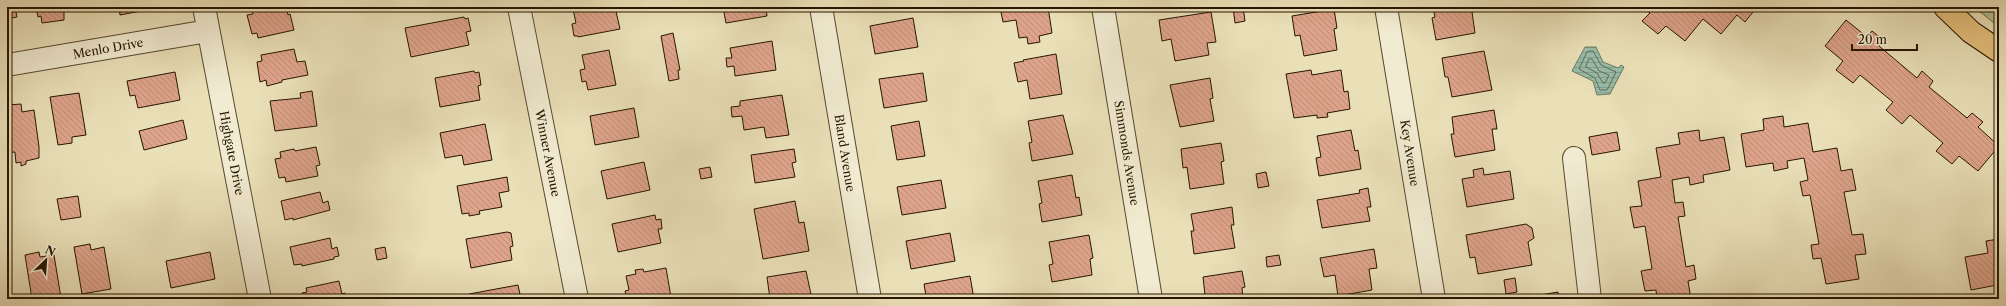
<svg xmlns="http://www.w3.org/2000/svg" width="2006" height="306" font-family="'Libre Caslon Text',serif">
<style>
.park{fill:url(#park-tufts);stroke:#6e6c48}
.water{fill:url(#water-rules);stroke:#6a7a66}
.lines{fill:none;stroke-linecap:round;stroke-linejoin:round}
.shore{stroke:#5f6a56;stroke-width:1}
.building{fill:url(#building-back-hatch);stroke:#261501}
.minor-casing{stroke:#57482f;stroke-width:24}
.major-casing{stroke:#261501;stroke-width:24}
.minor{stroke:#f1ebd1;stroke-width:22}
.major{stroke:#e5c07c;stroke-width:22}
.labels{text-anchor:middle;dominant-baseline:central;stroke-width:3;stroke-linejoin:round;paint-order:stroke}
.street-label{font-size:12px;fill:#261501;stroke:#f1ebd1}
</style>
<defs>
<pattern id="park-tufts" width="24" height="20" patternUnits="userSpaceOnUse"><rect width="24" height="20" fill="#b6c28f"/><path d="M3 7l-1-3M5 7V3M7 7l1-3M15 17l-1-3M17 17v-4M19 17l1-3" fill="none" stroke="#9ca67a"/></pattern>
<pattern id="water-rules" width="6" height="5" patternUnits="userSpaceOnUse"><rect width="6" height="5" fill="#98beaa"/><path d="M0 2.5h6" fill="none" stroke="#83a290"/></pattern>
<pattern id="building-back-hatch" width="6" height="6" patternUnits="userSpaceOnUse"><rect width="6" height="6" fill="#dea48b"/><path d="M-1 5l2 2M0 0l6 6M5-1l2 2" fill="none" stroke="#be8c76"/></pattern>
</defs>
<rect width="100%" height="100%" fill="#eae0b8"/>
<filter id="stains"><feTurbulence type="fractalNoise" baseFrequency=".005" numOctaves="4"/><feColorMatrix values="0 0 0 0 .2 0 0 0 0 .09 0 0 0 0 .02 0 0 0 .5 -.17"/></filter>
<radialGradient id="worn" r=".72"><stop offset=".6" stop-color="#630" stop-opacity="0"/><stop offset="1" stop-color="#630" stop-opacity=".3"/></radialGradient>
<path class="park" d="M 1974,7 L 1999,7 L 1999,27 Z"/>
<path class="water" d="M 1585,47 L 1596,47 L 1603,62 L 1618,68 L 1621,65 L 1624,67 L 1610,94 L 1597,95 L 1593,81 L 1572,71 Z"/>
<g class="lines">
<path class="shore" d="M 1593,51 L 1601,65 L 1616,72 L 1607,90 L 1600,90 L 1595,78 L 1579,69 L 1587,52 Z
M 1589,59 L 1592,59 L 1599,71 L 1609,75 L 1605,83 L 1603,83 L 1597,73 L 1586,67 Z"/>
</g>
<path class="building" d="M 7,7 L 15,7 L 17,17 L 11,18 L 11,21 L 7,21 Z
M 36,7 L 64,7 L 64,20 L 42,23 L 41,16 L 38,17 Z
M 119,7 L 162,7 L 120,15 Z
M 263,7 L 286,7 L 288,15 L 290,14 L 294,30 L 258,38 L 257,33 L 252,34 L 247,15 L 253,14 L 252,10 Z
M 584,7 L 615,7 L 620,29 L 578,37 L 578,36 L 574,36 L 572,24 L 576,23 L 573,9 Z
M 723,7 L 766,7 L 767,16 L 726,23 Z
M 1000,7 L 1048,7 L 1052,33 L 1039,36 L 1040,42 L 1028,44 L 1027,37 L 1019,38 L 1016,20 L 1003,22 Z
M 1233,7 L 1243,7 L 1245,21 L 1235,23 Z
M 1433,7 L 1476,7 L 1477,11 L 1472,12 L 1475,33 L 1436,40 L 1432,18 L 1435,17 Z
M 1642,7 L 1696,7 L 1698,8 L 1699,7 L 1757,7 L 1745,22 L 1737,15 L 1721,34 L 1703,19 L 1685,41 L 1666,26 L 1658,34 L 1642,21 L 1650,13 Z
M 1334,9 L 1337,28 L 1334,29 L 1337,50 L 1304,56 L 1300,35 L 1295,36 L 1292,16 Z
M 1211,12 L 1216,42 L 1207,43 L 1209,55 L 1175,61 L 1171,39 L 1162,41 L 1159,20 Z
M 464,17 L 465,19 L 468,18 L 471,31 L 466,32 L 469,45 L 411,57 L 405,28 Z
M 913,18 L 918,47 L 875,54 L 870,26 Z
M 1846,20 L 1867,37 L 1872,31 L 1883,40 L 1879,46 L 1917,78 L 1922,71 L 1933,81 L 1929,87 L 1967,118 L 1972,113 L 1983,122 L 1978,127 L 1999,146 L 1978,171 L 1959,156 L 1952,164 L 1936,151 L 1943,143 L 1910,115 L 1902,124 L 1886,110 L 1893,102 L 1860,75 L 1853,83 L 1836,70 L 1843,61 L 1825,46 Z
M 673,33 L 680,70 L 678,70 L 679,79 L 669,81 L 661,36 Z
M 772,41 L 776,70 L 735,76 L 734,66 L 727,67 L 726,58 L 732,58 L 730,48 Z
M 294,49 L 297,62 L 305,61 L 308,75 L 282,80 L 282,82 L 267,86 L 266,80 L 260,82 L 257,62 L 262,61 L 261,55 Z
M 609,50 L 616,85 L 588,90 L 586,81 L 582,82 L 580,70 L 585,69 L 582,55 Z
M 1484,51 L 1492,90 L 1452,97 L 1448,77 L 1445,77 L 1442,58 Z
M 1056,54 L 1062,94 L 1030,99 L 1027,80 L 1018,82 L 1014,63 L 1024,61 L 1023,60 Z
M 1311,70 L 1312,75 L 1341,70 L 1344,92 L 1348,91 L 1350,109 L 1327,113 L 1328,117 L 1317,118 L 1317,115 L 1294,118 L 1286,74 Z
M 474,71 L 475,73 L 479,72 L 481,85 L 478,86 L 480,100 L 440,107 L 435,78 Z
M 175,72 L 180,100 L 138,108 L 135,95 L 130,96 L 127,81 Z
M 923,73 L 927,101 L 884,108 L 879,79 Z
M 1210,78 L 1213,98 L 1210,99 L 1214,121 L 1180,127 L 1170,85 Z
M 312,91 L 317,126 L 275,131 L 270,101 L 301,98 L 300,93 Z
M 79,93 L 86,135 L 72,137 L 72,143 L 58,145 L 50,97 Z
M 782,95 L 789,135 L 766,138 L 764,127 L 744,130 L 742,116 L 732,117 L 731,107 L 740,106 L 740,101 Z
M 21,104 L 22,112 L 34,110 L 39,147 L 39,158 L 26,161 L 26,164 L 21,166 L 21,162 L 16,163 L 15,152 L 7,153 L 7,105 Z
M 634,108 L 639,137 L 595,145 L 590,116 Z
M 1494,110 L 1497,129 L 1492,129 L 1495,150 L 1455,157 L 1451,134 L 1454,134 L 1452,117 Z
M 1063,115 L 1073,154 L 1032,161 L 1029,143 L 1032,142 L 1028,121 Z
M 1783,116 L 1784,127 L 1808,123 L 1813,152 L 1837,148 L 1841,171 L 1852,169 L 1856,190 L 1844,192 L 1852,235 L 1863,234 L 1866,254 L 1855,255 L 1859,279 L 1826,284 L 1821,258 L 1813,259 L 1811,245 L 1819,244 L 1810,195 L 1803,196 L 1800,182 L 1808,180 L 1804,158 L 1787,161 L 1788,168 L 1774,171 L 1773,163 L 1746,167 L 1741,134 L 1764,130 L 1763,119 Z
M 183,120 L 187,139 L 144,150 L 139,131 Z
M 919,121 L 925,156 L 897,160 L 891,126 Z
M 485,124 L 492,160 L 464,165 L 462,155 L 445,158 L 440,133 Z
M 1351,130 L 1355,151 L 1358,150 L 1361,169 L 1319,176 L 1316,158 L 1321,157 L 1317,136 Z
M 1699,130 L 1700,141 L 1724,137 L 1730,170 L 1703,175 L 1704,182 L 1690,185 L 1689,177 L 1672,180 L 1675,203 L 1683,202 L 1685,216 L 1678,217 L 1686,267 L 1694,265 L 1696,279 L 1688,281 L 1691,299 L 1657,299 L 1656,290 L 1645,291 L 1641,271 L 1652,269 L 1645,226 L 1634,228 L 1630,207 L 1642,206 L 1638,181 L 1661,177 L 1656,148 L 1680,144 L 1678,133 Z
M 1617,132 L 1620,150 L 1592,155 L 1589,137 Z
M 1221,143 L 1224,161 L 1221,162 L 1224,184 L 1190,189 L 1187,167 L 1183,168 L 1181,149 Z
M 316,147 L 320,165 L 316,166 L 318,176 L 286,182 L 285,177 L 279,178 L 275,159 L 281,158 L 280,152 L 294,149 L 295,151 Z
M 794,149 L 796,162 L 792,163 L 795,177 L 755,183 L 751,155 Z
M 644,162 L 650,190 L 607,199 L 601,171 Z
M 710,167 L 712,177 L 701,179 L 699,169 Z
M 1483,168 L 1484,175 L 1510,171 L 1514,199 L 1467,207 L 1462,179 L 1474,177 L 1473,170 Z
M 1266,172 L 1269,186 L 1258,188 L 1256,174 Z
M 1072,175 L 1076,198 L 1079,197 L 1082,215 L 1042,222 L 1039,204 L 1042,203 L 1038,181 Z
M 507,177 L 509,191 L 499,193 L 502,207 L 479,211 L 480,214 L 469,216 L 469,213 L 462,214 L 457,186 Z
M 941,180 L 946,208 L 902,215 L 897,187 Z
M 1368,188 L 1371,207 L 1367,207 L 1370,221 L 1322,228 L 1317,200 L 1360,193 L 1359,190 Z
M 320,192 L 323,203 L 328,201 L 330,210 L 293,220 L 293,218 L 285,220 L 281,201 Z
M 78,196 L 81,217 L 61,220 L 57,199 Z
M 795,201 L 799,223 L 804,222 L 809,251 L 763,259 L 754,209 Z
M 1232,207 L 1234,225 L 1231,225 L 1235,248 L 1194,254 L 1191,231 L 1194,231 L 1191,214 Z
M 655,215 L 656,220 L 661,219 L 662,229 L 658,229 L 661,243 L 618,252 L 612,224 Z
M 1526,224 L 1532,228 L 1534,238 L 1528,242 L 1532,265 L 1478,274 L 1475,257 L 1470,258 L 1466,235 Z
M 507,232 L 511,233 L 513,246 L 510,247 L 512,260 L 471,268 L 466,239 Z
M 950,233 L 955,261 L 911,269 L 906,241 Z
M 1089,235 L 1093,258 L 1090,259 L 1092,275 L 1052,282 L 1049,265 L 1053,264 L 1049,242 Z
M 330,238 L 332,249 L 337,247 L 339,256 L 334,257 L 334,259 L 302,266 L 302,264 L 294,265 L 290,247 Z
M 1999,239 L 1999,293 L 1997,285 L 1971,290 L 1965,257 L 1988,253 L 1986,241 Z
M 90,244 L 91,250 L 104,247 L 111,289 L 82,294 L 74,247 Z
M 385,247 L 387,258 L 377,260 L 375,249 Z
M 1374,249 L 1377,268 L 1369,269 L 1372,290 L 1338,296 L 1335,275 L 1324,277 L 1320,258 Z
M 39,252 L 40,257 L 54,255 L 61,298 L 32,299 L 25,255 Z
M 210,252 L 215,279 L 171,288 L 166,261 Z
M 1279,255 L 1281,265 L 1267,267 L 1266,257 Z
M 666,268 L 671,297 L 661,299 L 627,299 L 625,291 L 629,290 L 626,276 L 636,274 L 635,270 L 643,269 L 644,272 Z
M 806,271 L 812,299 L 770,299 L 767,277 Z
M 1242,271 L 1245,287 L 1242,288 L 1243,299 L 1202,299 L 1201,295 L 1205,295 L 1203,277 Z
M 970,276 L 974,299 L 920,299 L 920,298 L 926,296 L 924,284 Z
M 1515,278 L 1517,292 L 1506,294 L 1504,280 Z
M 339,281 L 342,294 L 345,293 L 346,299 L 303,299 L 302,293 L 307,292 L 306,288 Z
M 518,285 L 521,299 L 470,299 L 469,294 Z
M 1558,292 L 1559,299 L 1530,299 L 1529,297 Z"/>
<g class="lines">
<defs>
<path id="minor" d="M 204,7 L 260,299
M 519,7 L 577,299
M 821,7 L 870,299
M 1103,7 L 1151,299
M 1386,7 L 1434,299
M 7,65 L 208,31
M 1574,158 L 1590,299"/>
<path id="major" d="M 1945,7 L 1971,32 L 1999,51"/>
</defs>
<use href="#minor" class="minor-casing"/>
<use href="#major" class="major-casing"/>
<use href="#minor" class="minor"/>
<use href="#major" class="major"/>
</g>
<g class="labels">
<g class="street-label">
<text transform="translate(108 48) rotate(-10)">Menlo Drive</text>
<text transform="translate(232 153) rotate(79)">Highgate Drive</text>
<text transform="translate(548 153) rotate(79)">Winner Avenue</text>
<text transform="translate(845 153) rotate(81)">Bland Avenue</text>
<text transform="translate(1127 153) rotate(81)">Simmonds Avenue</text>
<text transform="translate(1410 153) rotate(81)">Key Avenue</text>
</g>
</g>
<rect width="2006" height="306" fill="none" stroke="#eae0b8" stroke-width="24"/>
<rect x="8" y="8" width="1990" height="290" fill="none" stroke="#261501" stroke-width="2"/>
<rect x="12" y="12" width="1982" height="282" fill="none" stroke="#261501"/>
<g transform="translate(46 260) rotate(25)" stroke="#f1ebd1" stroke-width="3" paint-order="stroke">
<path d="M0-3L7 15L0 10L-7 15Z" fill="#261501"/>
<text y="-6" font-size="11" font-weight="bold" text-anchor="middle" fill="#261501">N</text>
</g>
<path d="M1852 44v6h65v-6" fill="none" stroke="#261501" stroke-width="2"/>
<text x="1858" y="44" font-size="12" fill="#261501" stroke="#f1ebd1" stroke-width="3" paint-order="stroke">20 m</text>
<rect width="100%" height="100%" filter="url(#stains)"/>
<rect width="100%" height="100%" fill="url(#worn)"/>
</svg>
